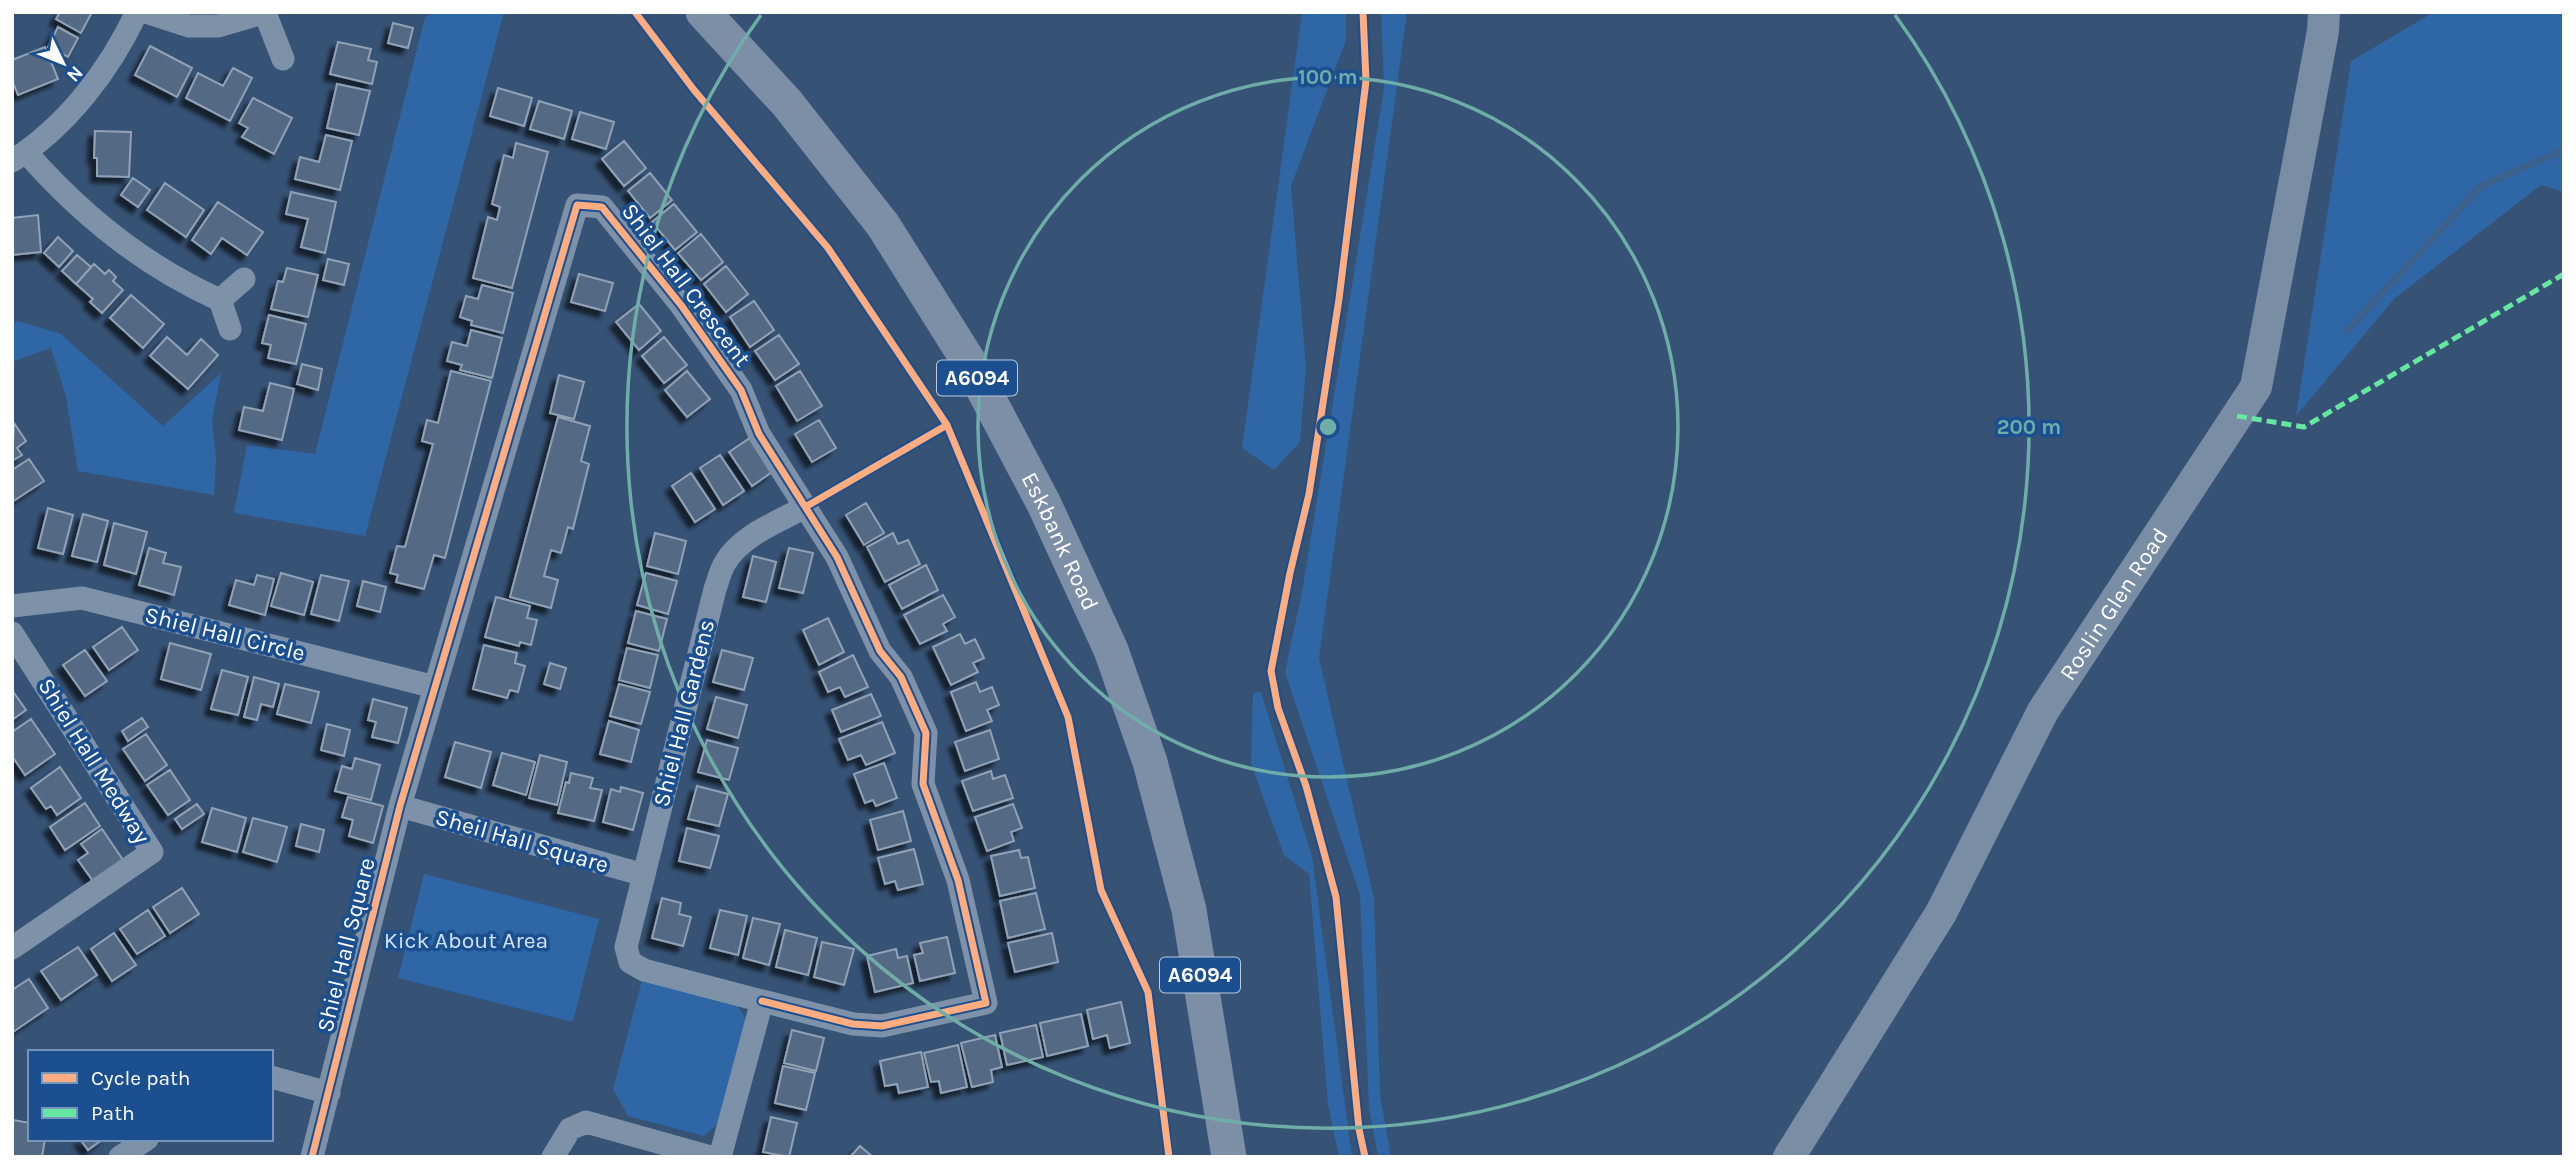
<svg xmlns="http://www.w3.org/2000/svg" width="2576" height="1169" font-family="Karla,sans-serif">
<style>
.green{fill:#2f66a5}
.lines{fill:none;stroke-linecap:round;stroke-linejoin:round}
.stream{stroke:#3b618d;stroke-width:7}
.building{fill:#526984;stroke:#92a2b6;stroke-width:2;filter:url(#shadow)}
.minor{stroke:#7d92a8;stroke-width:23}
.secondary{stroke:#798da4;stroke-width:32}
.primary{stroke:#7d8ea7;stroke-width:35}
.quiet{stroke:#66e7a1;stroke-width:5;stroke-dasharray:10 5;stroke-linecap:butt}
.cycleway-casing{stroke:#1b4f8f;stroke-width:11}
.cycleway{stroke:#ffac80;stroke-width:7}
.ring{fill:none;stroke:#6fada8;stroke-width:3.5}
.labels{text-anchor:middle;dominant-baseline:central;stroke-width:7;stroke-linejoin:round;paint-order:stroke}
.shield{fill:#1b4f8f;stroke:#bbcadd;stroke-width:2}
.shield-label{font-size:21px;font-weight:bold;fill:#fff}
.street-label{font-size:23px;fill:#fff;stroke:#1b4f8f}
.park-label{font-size:23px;fill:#cfe3fa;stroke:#1b4f8f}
.centre{fill:#6fada8;stroke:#1b4f8f;stroke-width:3.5}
.ring-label{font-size:21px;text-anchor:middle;font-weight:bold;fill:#6fada8;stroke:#1b4f8f;stroke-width:7;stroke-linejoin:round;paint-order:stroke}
</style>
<defs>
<filter id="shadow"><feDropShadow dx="-6" dy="6" stdDeviation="2" flood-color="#0009"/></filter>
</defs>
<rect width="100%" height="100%" fill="#365274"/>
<path class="green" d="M 435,12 L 504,12 L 365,536 L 234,513 L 247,445 L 315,454 L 425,17 Z
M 1302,12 L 1346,12 L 1346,40 L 1291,186 L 1306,367 L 1300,442 L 1274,470 L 1242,448 Z
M 1381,12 L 1407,12 L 1319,658 L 1374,898 L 1380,1095 L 1391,1157 L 1378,1157 L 1369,1108 L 1360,895 L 1285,673 L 1303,586 L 1384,89 Z
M 2434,12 L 2564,12 L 2564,192 L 2541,185 L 2394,299 L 2296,416 L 2351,61 Z
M 18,321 L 61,334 L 163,426 L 221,373 L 212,421 L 216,457 L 214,495 L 78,471 L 66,397 L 51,348 L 12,362 L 12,324 Z
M 1261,692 L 1312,856 L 1352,1157 L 1339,1157 L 1328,1105 L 1309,874 L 1284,855 L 1251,764 L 1253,693 Z
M 424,874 L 599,919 L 573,1022 L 398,978 Z
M 642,980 L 737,1005 L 746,1019 L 717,1124 L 704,1136 L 628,1116 L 613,1089 Z"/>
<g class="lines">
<path class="stream" d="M 2347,331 L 2481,186 L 2564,150"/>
</g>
<path class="building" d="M 60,12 L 92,12 L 81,33 L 56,19 Z
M 393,23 L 413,28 L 408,48 L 388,43 Z
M 58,27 L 78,38 L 68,57 L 48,47 Z
M 338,42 L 371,49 L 368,60 L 377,62 L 372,84 L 330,74 Z
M 150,46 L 192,68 L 177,97 L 135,75 Z
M 45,47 L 58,79 L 18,95 L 12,80 L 12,60 Z
M 233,68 L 252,78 L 230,121 L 186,98 L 198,73 L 223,86 Z
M 337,84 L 370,91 L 359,135 L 327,128 Z
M 498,88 L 532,98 L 524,126 L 490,116 Z
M 253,98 L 292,118 L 274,154 L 242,137 L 248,128 L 239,123 Z
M 539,101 L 572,111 L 564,139 L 530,129 Z
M 580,112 L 614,122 L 606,149 L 572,139 Z
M 95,131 L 131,132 L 129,177 L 97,176 L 97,158 L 94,158 Z
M 326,135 L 352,141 L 340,190 L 295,179 L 300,157 L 319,162 Z
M 624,141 L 646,168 L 624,186 L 602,159 Z
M 516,143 L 548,152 L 512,288 L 473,278 L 488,217 L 497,220 L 500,207 L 492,204 L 504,155 L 513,158 Z
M 650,173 L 672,200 L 650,218 L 628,191 Z
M 133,178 L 150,190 L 138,207 L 121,195 Z
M 165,183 L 204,210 L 186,237 L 147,210 Z
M 291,192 L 336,202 L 325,253 L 301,247 L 308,219 L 286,214 Z
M 218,202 L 263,232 L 247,255 L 222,238 L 211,254 L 192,240 Z
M 674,204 L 697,232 L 675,250 L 652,222 Z
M 38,215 L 41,252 L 12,255 L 12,218 Z
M 701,234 L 723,262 L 701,280 L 678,253 Z
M 58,237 L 73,251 L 59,267 L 44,253 Z
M 77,255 L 91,267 L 76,284 L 62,271 Z
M 328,259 L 349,264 L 344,285 L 323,280 Z
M 94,264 L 105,274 L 109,270 L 116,277 L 113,281 L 123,290 L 102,313 L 90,302 L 93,299 L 76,284 Z
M 726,266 L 748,294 L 726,312 L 704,284 Z
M 287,268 L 318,275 L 308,317 L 271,309 L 278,281 L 283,282 Z
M 579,274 L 613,283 L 605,311 L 571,302 Z
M 482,285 L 513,293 L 503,333 L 471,325 L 472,321 L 460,317 L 466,296 L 478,299 Z
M 131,295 L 164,324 L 143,348 L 110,318 Z
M 754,301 L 774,330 L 750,347 L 730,317 Z
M 639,304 L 661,331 L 639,350 L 616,322 Z
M 269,315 L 306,324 L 296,364 L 268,358 L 271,345 L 262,343 Z
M 471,330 L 502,338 L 492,378 L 460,370 L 462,365 L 447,361 L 452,342 L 467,346 Z
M 779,335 L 799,364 L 775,380 L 755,351 Z
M 167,337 L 187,355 L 201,339 L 218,355 L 188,389 L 150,356 Z
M 664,337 L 687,365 L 664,383 L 642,356 Z
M 302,364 L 322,369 L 318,390 L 297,384 Z
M 451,371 L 491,381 L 445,558 L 434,555 L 424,589 L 396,582 L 398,575 L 390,573 L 397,546 L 405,547 L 433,444 L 422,441 L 427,420 L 438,423 Z
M 687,371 L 710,399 L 687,417 L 665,390 Z
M 800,371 L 822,406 L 797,421 L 776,386 Z
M 559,375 L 584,382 L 574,419 L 550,413 Z
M 270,383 L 294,389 L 282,440 L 239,430 L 244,407 L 263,411 Z
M 558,417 L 590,426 L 581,461 L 589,464 L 573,529 L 568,527 L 561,553 L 551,550 L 544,576 L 558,580 L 551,608 L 510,597 Z
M 819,420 L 836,448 L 812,462 L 795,434 Z
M 14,423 L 26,441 L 17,448 L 22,455 L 12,461 Z
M 750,438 L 772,472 L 752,486 L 729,452 Z
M 720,455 L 744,491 L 723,505 L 700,468 Z
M 29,459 L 44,481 L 12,502 L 12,470 Z
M 691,473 L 715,509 L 695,522 L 672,486 Z
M 866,503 L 884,533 L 864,545 L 846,515 Z
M 48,508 L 73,515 L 63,554 L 38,548 Z
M 83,514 L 108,521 L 97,562 L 72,556 Z
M 114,523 L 147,532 L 136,574 L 104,565 Z
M 655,533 L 686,541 L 678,574 L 647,566 Z
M 893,533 L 898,544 L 908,540 L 920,564 L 885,582 L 867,547 Z
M 149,548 L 166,553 L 163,563 L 181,567 L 174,595 L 139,585 Z
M 789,548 L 813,553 L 803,593 L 779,588 Z
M 753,556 L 776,562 L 766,602 L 743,597 Z
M 926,565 L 938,590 L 902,609 L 889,585 Z
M 281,573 L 313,582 L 304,615 L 271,606 Z
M 646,573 L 677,581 L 668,614 L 637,605 Z
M 257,575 L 274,579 L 265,615 L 229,605 L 236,580 L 254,585 Z
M 321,575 L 349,581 L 339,621 L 311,614 Z
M 363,581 L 386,587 L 380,612 L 357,606 Z
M 943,595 L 955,617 L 943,624 L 947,631 L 920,644 L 904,615 Z
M 496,597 L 530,606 L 527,618 L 537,620 L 531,645 L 520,642 L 519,646 L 485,637 Z
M 636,611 L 667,619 L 659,651 L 628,643 Z
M 828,618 L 844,652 L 819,665 L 803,630 Z
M 122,627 L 138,650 L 109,670 L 93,647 Z
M 960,634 L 965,644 L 975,639 L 984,658 L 973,663 L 978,672 L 951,685 L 933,647 Z
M 170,643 L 211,654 L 201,690 L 161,679 Z
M 484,645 L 517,653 L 515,663 L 525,666 L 518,692 L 510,690 L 507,698 L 473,689 Z
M 627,648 L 658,655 L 650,688 L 619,680 Z
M 85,650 L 107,681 L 85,696 L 63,665 Z
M 722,650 L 753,658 L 744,690 L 713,682 Z
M 853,655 L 868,687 L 845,697 L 840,687 L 828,692 L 819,672 Z
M 550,663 L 566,668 L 560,689 L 544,684 Z
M 222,670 L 248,677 L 238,715 L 211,709 Z
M 254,677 L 279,684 L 273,707 L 261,704 L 257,720 L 244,717 Z
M 976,682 L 980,692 L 992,687 L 999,705 L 987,710 L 992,721 L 966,731 L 951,692 Z
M 285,684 L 319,692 L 311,723 L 277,714 Z
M 619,684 L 650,692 L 641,724 L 610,716 Z
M 12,690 L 26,710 L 12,720 Z
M 871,694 L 881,716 L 841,732 L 832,710 Z
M 716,697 L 747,705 L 738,738 L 707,729 Z
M 373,699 L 407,708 L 398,743 L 372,737 L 376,722 L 368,720 Z
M 142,718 L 148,727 L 128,741 L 122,731 Z
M 31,719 L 55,754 L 25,775 L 12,756 L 12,732 Z
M 609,721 L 639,730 L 631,762 L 600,754 Z
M 882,722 L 895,753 L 866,765 L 861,755 L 848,760 L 839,739 Z
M 327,724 L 350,730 L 344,756 L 321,750 Z
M 990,730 L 999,759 L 965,771 L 955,742 Z
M 146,734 L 167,765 L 145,781 L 123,749 Z
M 707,740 L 738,748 L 729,780 L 698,772 Z
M 455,742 L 491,752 L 481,788 L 445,777 Z
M 502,753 L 535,762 L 526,795 L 493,785 Z
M 540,755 L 567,762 L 557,805 L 529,798 Z
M 355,758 L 380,765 L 371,800 L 335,791 L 342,766 L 352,769 Z
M 884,763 L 897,798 L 876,806 L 873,800 L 865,803 L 854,774 Z
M 60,767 L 81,798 L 57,815 L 51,806 L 46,809 L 31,788 Z
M 170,770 L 190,800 L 168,815 L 147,785 Z
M 991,771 L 993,779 L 1005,775 L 1013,798 L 973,811 L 962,781 Z
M 571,773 L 593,778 L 590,788 L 602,790 L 594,821 L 558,813 L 566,782 L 569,783 Z
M 697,786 L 728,794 L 719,826 L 688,819 Z
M 621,787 L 643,793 L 633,830 L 603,822 L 611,789 L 620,792 Z
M 348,797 L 383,806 L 373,843 L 349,836 L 353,820 L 342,817 Z
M 85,803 L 100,826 L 65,850 L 50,827 Z
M 197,804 L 204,814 L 182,829 L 175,819 Z
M 1013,804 L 1022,828 L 1011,832 L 1014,841 L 987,851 L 975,817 Z
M 212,808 L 246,818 L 237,852 L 202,842 Z
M 903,811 L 911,841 L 878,850 L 870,820 Z
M 253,818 L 287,827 L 277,862 L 243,852 Z
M 301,824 L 324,830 L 319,852 L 296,846 Z
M 687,828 L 719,836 L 710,868 L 679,861 Z
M 102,829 L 123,860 L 93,881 L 78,860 L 88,853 L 81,844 Z
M 914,849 L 923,884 L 898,890 L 895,881 L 885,884 L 878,858 Z
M 1019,850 L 1021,858 L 1028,857 L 1035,888 L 1000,896 L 991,856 Z
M 182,888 L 199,914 L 170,933 L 153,907 Z
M 1036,893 L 1045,929 L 1008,938 L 1000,901 Z
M 662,898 L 681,903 L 679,914 L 691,917 L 683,946 L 652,938 Z
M 148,910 L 165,936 L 137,954 L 120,929 Z
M 720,910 L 747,916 L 738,955 L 710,948 Z
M 753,918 L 780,924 L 769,965 L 743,958 Z
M 785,930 L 817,938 L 808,975 L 776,967 Z
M 114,933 L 136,965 L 112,981 L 91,949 Z
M 1052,933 L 1058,962 L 1015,972 L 1008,943 Z
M 947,937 L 955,973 L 920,981 L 914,955 L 923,953 L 920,943 Z
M 822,942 L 854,949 L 844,985 L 814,977 Z
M 78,947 L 97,975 L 61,1000 L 41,971 Z
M 896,949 L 898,958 L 907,956 L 913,983 L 875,992 L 867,956 Z
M 29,979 L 48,1008 L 13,1032 L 12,990 Z
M 1121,1002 L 1130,1043 L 1110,1048 L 1107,1035 L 1093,1039 L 1087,1010 Z
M 1081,1014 L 1088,1046 L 1047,1056 L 1040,1023 Z
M 1036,1025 L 1043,1057 L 1007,1065 L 1000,1033 Z
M 792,1030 L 824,1038 L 816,1071 L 784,1063 Z
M 995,1035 L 1002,1067 L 991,1070 L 993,1082 L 972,1087 L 961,1043 Z
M 958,1045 L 967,1087 L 941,1093 L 939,1081 L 931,1082 L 924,1053 Z
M 921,1052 L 928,1087 L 899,1093 L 897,1084 L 885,1086 L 880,1061 Z
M 783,1066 L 815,1073 L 806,1110 L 775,1103 Z
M 771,1117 L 797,1123 L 789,1157 L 763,1152 Z
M 13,1120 L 30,1123 L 30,1139 L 45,1139 L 42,1157 L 12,1157 Z
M 80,1139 L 103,1139 L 88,1150 Z
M 860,1146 L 873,1157 L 850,1157 Z"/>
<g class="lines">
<path class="minor" d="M 146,12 L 189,26 L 218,26 L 266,12
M 265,13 L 283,59
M 26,152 C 81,215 144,266 220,300
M 12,161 C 67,126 109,71 137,12
M 230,329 L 220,300 L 244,279
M 12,606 L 82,598 L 435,687
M 12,633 L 152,852 L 12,948
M 400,806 L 644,875
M 271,1077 L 329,1093
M 120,1157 L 147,1139
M 312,1157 L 400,806 L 577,205 L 602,207 L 681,305 L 741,390 L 759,434 L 837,557 L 880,651 L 901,677 L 926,733 L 923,784 L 958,880 L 986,1003 L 882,1026 L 853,1024 L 762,1001
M 553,1157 L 570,1129 L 586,1122 L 711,1157
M 720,1157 L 762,1001 L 644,970 L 630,962 L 626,947 L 715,589 C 718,581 720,571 725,563 C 741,535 780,521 807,506"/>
<path class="secondary" id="s1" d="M 1789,1157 L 1941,913 L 2043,711 L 2256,387 L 2323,31 L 2324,12"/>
<path class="primary" id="s2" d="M 703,12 L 787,103 L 883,225 L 969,362 L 1044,504 L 1111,650 L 1150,762 L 1189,910 L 1229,1157"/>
<path class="quiet" d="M 2237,416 L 2304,427 L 2564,274"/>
<defs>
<path id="cycleway" d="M 635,12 L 694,90 L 828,248 L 947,425 L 1068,717 L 1101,890 L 1148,992 L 1169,1157
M 1363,12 L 1366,81 L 1339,299 L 1309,494 L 1290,573 L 1271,671 L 1278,708 L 1306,786 L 1336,897 L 1359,1129 L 1365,1157
M 807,506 L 947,425
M 312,1157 L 400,806 L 577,205 L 602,207 L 681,305 L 741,390 L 759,434 L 837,557 L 880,651 L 901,677 L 926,733 L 923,784 L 958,880 L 986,1003 L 882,1026 L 853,1024 L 762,1001"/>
</defs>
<use href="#cycleway" class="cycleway-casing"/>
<use href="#cycleway" class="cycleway"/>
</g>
<g class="ring">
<circle cx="1328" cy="427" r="350"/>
<path d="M1895 15A701 701 0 1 1 761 15"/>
</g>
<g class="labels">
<g class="shield">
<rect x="937" y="360.5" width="80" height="35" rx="5"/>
<rect x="1160" y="957.5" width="80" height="35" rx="5"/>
</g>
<g class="shield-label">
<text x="977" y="378">A6094</text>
<text x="1200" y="975">A6094</text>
</g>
<g class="street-label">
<text transform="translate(686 285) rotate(53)">Shiel Hall Crescent</text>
<text stroke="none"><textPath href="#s2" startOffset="642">Eskbank Road</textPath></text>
<text stroke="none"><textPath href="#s1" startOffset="642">Roslin Glen Road</textPath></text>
<text transform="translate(225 634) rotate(14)">Shiel Hall Circle</text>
<text transform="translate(684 713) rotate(-76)">Shiel Hall Gardens</text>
<text transform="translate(94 761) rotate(58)">Shiel Hall Medway</text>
<text transform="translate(522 841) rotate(16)">Sheil Hall Square</text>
<text transform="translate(346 945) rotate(-76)">Shiel Hall Square</text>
</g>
<g class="park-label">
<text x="466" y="940">Kick About Area</text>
</g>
</g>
<circle cx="1328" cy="427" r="10" class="centre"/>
<g class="ring-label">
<text x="1328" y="84">100 m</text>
<text x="2029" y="434">200 m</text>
</g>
<rect width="2576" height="1169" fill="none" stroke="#ffffff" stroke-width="28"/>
<rect x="28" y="1050" width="245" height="91" fill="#1b4f8f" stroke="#7695bc" stroke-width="2"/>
<rect x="42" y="1073" width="35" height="10" fill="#ffac80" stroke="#7695bc" stroke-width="2"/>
<text x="91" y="1085" font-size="21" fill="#ffffff">Cycle path</text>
<rect x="42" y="1108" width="35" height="10" fill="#66e7a1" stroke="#7695bc" stroke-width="2"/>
<text x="91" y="1120" font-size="21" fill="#ffffff">Path</text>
<g transform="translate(63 63) rotate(133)" stroke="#1b4f8f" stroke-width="5" paint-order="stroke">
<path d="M0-5L12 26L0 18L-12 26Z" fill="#ffffff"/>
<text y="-10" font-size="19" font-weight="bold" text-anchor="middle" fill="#ffffff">N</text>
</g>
</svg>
